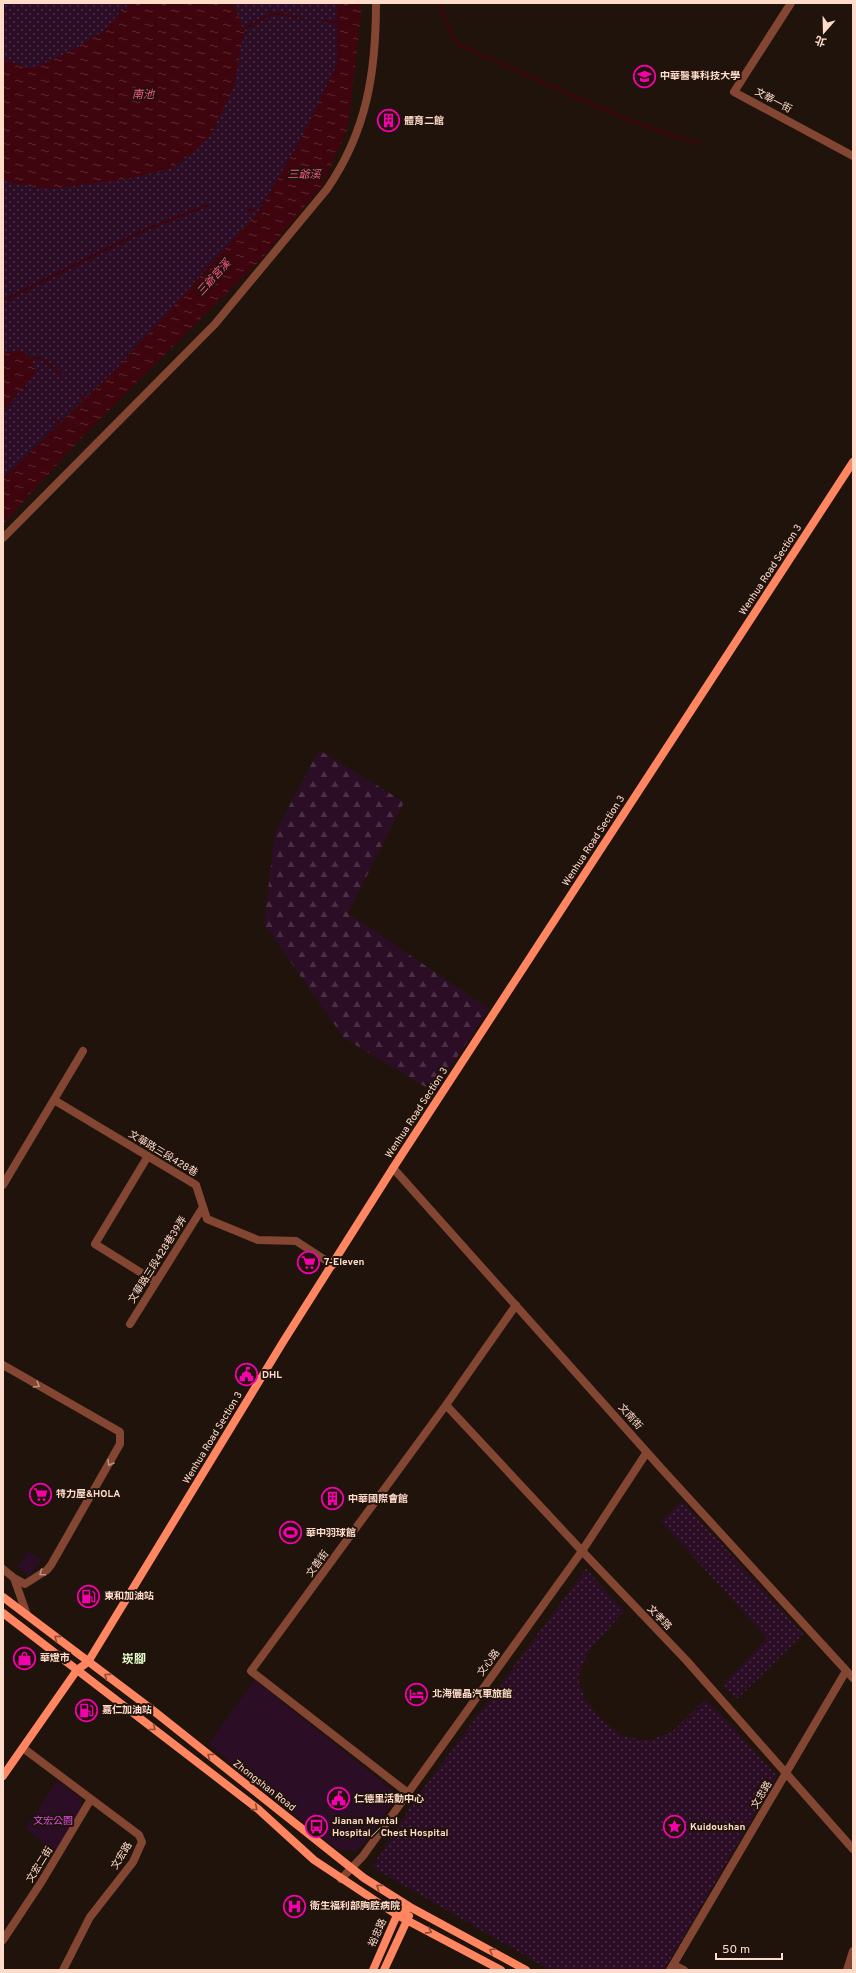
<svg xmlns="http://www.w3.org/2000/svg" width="856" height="1973" font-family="Overpass,'Noto Sans TC',sans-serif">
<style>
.grass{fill:url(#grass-dots)}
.forest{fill:url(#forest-firs)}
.green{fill:#2b0e26}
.water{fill:url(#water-ripples)}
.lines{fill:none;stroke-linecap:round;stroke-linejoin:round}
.stream{stroke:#3f050e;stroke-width:2.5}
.street{stroke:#834632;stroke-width:8}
.secondary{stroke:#ff8661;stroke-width:8}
.oneway{stroke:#c1907e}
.oneway2{stroke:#904c36}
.labels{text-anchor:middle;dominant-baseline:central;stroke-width:4;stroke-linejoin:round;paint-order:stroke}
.poi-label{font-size:10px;font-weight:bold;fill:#ffdbca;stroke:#20130b;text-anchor:start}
.street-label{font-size:10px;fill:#ffdbca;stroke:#20130b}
.park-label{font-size:10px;fill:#e14ee8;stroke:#20130b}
.water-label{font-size:11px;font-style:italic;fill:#ff588f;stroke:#20130b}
.quarter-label{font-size:12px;font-weight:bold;fill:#e2ffcc;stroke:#20130b}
</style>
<defs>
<pattern id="grass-dots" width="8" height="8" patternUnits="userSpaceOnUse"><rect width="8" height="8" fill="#2b0e26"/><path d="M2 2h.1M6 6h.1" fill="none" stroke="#4b3044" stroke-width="1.8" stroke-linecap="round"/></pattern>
<pattern id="forest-firs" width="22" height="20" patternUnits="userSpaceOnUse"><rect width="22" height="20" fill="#2b0e26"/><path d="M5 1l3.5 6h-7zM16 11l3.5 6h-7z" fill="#4b3044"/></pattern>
<pattern id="water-ripples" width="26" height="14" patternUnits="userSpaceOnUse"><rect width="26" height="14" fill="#3f050e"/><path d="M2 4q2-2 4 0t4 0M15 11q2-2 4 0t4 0" fill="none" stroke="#5c2930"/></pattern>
</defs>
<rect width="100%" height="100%" fill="#20130b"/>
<path class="grass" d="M 3,3 L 337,3 L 337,64 L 301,139 L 258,212 L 121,364 L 3,479 Z
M 682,1501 L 803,1634 L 737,1699 L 723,1685 L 767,1638 L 661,1521 Z
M 586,1569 L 624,1611 L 589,1650 L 578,1677 L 585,1699 L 601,1719 L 622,1736 L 648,1741 L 672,1732 L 706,1699 L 777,1776 L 664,1970 L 550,1970 L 372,1867 L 415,1800 Z"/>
<path class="forest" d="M 319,750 L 404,802 L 348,913 L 489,1009 L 434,1092 L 344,1038 L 264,924 L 275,833 Z"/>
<path class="green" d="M 28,1551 L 41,1560 L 29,1576 L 17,1567 Z
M 255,1680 L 392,1790 L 394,1802 L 357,1852 L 335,1848 L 208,1744 Z
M 57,1780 L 81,1798 L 81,1813 L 56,1851 L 25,1829 Z"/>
<path class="water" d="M 130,3 L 234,3 L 244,32 L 234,87 L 211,135 L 194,152 L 170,169 L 122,180 L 49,189 L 10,183 L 3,180 L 3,61 L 16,63 L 26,68 L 38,66 L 76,48 L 105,30 L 118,14 Z
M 337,3 L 361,3 L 361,15 L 348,128 L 323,184 L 263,257 L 84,435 L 3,524 L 3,479 L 121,364 L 258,212 L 301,139 L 337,64 Z
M 17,350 C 30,353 34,360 36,373 L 3,411 L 3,354 Z"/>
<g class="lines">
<path class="stream" d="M 440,3 L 443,15 L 457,44 L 628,120 L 699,144
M 326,21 L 340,23
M 241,31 L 273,13 L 297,17
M 247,209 L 260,213
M 3,301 L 147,229 L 206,206
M 31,359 L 41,358 L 61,374
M 22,385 L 26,388
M 80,394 L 86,401
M 52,418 L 61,425"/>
<path class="street" d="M 791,3 L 734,92 L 853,156
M 3,538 L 215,324 L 327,189 C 367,131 376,72 376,3
M 54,1100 L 196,1185 L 207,1219 L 258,1240 L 296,1241 L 333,1265
M 148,1156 L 95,1244 L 156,1282
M 393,1168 L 661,1468 L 853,1678
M 3,1185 L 83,1051
M 130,1324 L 203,1207
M 3,1365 L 120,1432 L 120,1444 L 51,1565 L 47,1570 L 25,1584 L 14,1578
M 446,1405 L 582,1551 L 686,1660 L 853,1849
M 3,1569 L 14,1578 L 27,1615
M 23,1748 L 139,1835 L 142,1842 L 133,1862 L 90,1917 L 63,1970
M 408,1793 L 251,1671 L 446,1405 L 516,1305
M 341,1879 L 363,1856 L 408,1793 L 582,1551 L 647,1452
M 3,1940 L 42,1881 L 91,1799
M 674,1965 L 684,1970
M 670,1970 L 846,1671
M 847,1970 L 853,1951"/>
<path class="secondary" d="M 3,1597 L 150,1708 L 364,1878 L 410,1907 L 526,1970
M 3,1613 L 258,1809 L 314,1860 L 397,1915 L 501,1970
M 3,1776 L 77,1670 L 88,1662 L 283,1342 L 393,1168 L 853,462
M 373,1970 L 397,1915 L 410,1907
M 384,1970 L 409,1916"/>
</g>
<defs><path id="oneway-chevron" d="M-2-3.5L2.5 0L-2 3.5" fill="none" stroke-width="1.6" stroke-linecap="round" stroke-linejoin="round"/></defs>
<g class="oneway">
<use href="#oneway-chevron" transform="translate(37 1385) rotate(30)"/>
<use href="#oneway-chevron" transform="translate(110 1463) rotate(120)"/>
<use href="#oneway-chevron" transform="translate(42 1573) rotate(145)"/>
</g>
<g class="oneway2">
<use href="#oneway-chevron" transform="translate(57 1638) rotate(-143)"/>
<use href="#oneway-chevron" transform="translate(107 1676) rotate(-143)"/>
<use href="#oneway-chevron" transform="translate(153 1728) rotate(38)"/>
<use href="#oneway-chevron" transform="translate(210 1756) rotate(-142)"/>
<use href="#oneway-chevron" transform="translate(255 1808) rotate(39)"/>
<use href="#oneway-chevron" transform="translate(379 1887) rotate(-147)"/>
<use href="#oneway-chevron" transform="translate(429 1931) rotate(28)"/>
<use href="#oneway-chevron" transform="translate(492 1951) rotate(-151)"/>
</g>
<defs>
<symbol id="university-ring" viewBox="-11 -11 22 22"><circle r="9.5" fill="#20130b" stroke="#f500aa" stroke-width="1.5"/><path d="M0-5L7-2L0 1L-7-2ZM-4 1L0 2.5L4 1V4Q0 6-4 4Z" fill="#f500aa"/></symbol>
<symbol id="building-ring" viewBox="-11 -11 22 22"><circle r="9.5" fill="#20130b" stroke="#f500aa" stroke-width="1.5"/><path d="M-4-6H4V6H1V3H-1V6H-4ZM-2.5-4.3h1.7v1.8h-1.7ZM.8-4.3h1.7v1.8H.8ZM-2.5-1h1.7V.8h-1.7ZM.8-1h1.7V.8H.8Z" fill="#f500aa"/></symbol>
<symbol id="supermarket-ring" viewBox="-11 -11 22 22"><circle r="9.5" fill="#20130b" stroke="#f500aa" stroke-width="1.5"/><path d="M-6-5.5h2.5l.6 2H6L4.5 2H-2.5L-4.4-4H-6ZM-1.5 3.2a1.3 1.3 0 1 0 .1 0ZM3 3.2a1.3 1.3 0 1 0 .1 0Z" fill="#f500aa"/></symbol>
<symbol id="civic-ring" viewBox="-11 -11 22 22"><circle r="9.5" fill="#20130b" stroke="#f500aa" stroke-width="1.5"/><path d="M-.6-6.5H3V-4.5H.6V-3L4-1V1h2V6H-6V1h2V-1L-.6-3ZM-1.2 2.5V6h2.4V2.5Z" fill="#f500aa"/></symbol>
<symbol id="stadium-ring" viewBox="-11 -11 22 22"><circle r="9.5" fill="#20130b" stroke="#f500aa" stroke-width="1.5"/><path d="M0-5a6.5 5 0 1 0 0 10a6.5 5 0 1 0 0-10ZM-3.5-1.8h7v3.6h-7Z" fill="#f500aa"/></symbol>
<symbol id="fuel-ring" viewBox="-11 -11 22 22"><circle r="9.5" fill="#20130b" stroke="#f500aa" stroke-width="1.5"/><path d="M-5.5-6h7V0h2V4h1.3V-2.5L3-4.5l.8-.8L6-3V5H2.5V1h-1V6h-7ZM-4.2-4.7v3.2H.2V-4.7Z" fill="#f500aa"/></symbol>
<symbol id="shop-ring" viewBox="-11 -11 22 22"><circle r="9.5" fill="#20130b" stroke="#f500aa" stroke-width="1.5"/><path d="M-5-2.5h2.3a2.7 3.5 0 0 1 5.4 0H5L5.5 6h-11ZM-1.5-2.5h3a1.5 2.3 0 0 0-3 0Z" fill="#f500aa"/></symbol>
<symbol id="hotel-ring" viewBox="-11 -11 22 22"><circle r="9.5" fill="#20130b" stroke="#f500aa" stroke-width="1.5"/><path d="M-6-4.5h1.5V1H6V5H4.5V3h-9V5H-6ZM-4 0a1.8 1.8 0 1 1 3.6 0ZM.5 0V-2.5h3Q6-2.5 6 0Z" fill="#f500aa"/></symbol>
<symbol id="bus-ring" viewBox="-11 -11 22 22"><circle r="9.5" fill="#20130b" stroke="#f500aa" stroke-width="1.5"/><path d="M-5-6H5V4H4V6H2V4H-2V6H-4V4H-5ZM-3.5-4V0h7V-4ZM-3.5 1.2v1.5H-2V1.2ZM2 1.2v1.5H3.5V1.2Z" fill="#f500aa"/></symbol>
<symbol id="sight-ring" viewBox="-11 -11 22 22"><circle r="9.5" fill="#20130b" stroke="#f500aa" stroke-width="1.5"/><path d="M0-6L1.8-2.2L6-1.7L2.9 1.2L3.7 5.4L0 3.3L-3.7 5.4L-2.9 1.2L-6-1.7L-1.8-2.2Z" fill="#f500aa"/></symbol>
<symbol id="hospital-ring" viewBox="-11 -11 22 22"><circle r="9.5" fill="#20130b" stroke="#f500aa" stroke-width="1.5"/><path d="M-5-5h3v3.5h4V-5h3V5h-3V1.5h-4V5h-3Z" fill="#f500aa"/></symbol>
</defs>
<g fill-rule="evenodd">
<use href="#university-ring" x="632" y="64" width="25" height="25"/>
<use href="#building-ring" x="376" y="108" width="25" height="25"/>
<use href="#supermarket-ring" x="296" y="1250" width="25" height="25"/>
<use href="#civic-ring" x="234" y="1362" width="25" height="25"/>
<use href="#supermarket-ring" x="28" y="1482" width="25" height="25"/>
<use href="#building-ring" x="320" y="1486" width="25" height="25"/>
<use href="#stadium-ring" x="278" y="1520" width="25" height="25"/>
<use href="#fuel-ring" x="76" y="1584" width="25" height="25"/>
<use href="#shop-ring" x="12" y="1646" width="25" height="25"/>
<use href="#hotel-ring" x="404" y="1682" width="25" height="25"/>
<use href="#fuel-ring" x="74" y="1698" width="25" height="25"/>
<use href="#civic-ring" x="326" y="1786" width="25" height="25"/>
<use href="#bus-ring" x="304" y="1814" width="25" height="25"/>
<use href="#sight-ring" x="662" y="1814" width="25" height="25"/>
<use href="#hospital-ring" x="282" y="1894" width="25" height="25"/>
</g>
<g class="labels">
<g class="poi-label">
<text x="660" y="76">中華醫事科技大學</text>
<text x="404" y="121">體育二館</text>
<text x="324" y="1262">7-Eleven</text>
<text x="262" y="1375">DHL</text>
<text x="56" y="1494">特力屋&amp;HOLA</text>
<text x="348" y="1499">中華國際會館</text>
<text x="306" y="1533">華中羽球館</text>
<text x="104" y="1596">東和加油站</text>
<text x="40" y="1658">華燈市</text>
<text x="432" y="1694">北海儷晶汽車旅館</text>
<text x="102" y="1710">嘉仁加油站</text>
<text x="354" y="1799">仁德里活動中心</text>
<text x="332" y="1821">Jianan Mental<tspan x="332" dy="12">Hospital／Chest Hospital</tspan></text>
<text x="690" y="1827">Kuidoushan</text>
<text x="310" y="1906">衛生福利部胸腔病院</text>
</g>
<g class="street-label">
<text transform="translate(773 101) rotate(28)">文華一街</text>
<text transform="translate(771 570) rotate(-57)">Wenhua Road Section 3</text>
<text transform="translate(594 841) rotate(-57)">Wenhua Road Section 3</text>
<text transform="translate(417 1113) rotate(-57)">Wenhua Road Section 3</text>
<text transform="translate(163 1154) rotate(31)">文華路三段428巷</text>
<text transform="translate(158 1260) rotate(-58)">文華路三段428巷39弄</text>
<text transform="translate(630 1417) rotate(48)">文南街</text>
<text transform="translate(213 1438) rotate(-59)">Wenhua Road Section 3</text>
<text transform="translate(318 1564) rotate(-54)">文善街</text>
<text transform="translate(659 1618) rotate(46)">文孝路</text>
<text transform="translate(489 1663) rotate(-54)">文心路</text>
<text transform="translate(264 1786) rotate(38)">Zhongshan Road</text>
<text transform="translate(762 1795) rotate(-59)">文忠路</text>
<text transform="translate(122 1856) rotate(-58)">文宏路</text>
<text transform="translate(40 1865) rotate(-58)">文宏二街</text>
<text transform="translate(378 1933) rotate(-66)">裕忠路</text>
</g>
<g class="park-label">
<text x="53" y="1821">文宏公園</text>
</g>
<g class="water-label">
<text x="143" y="95">南池</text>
<text x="304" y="175">三爺溪</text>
<text transform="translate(214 278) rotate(-48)">三爺宮溪</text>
</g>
<g class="quarter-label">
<text x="134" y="1660">崁腳</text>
</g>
</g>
<rect width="856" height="1973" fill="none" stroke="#ffdbca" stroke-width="8"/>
<g transform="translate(824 32) rotate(200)" stroke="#20130b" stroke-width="3" paint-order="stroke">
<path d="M0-3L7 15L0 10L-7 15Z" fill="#ffdbca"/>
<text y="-6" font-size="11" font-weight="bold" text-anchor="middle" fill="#ffdbca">北</text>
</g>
<path d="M716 1953v6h66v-6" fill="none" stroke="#ffdbca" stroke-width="2"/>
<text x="722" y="1953" font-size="12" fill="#ffdbca" stroke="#20130b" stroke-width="3" paint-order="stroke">50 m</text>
</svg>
